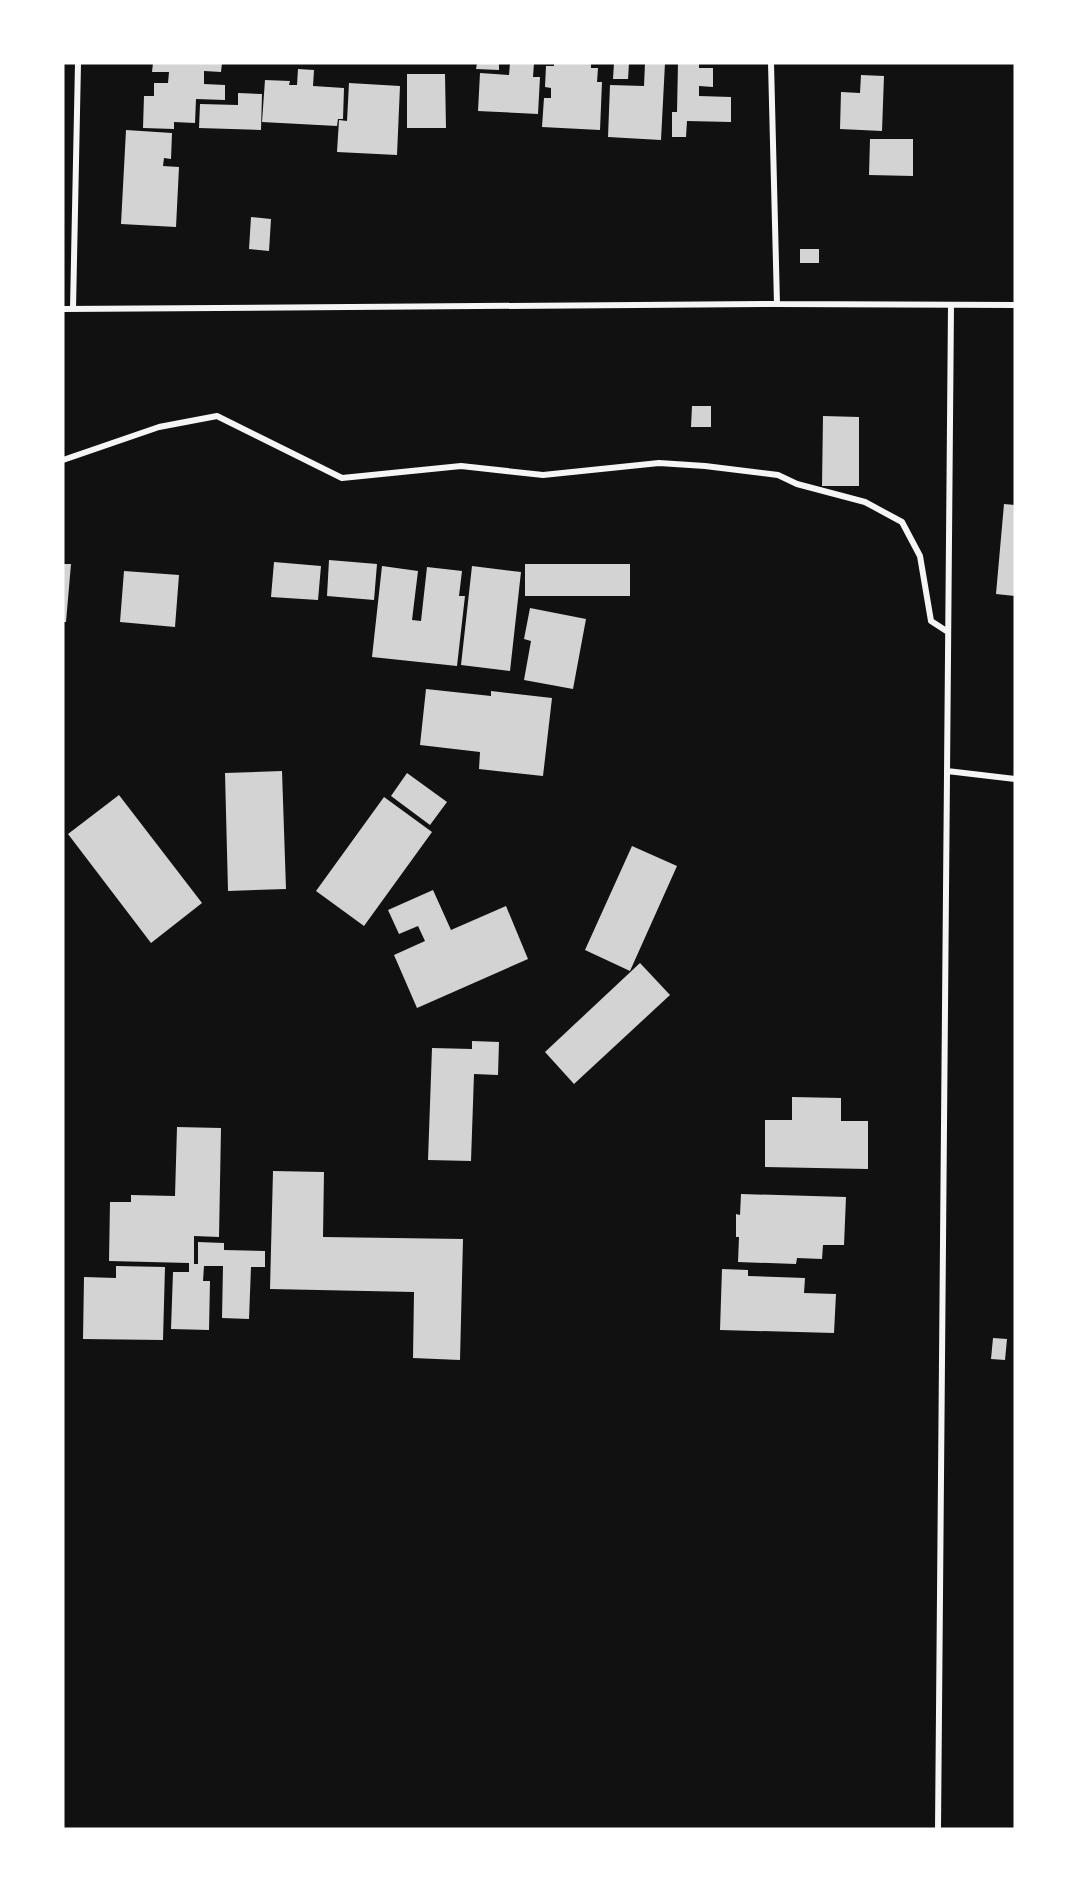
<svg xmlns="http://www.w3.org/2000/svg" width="1078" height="1892" font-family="'Source Serif 4',serif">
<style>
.building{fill:#d3d3d3}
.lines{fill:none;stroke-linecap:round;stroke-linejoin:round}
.minor{stroke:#f5f5f5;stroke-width:6}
</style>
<rect width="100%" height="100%" fill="#111"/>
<path class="building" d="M 153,63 L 222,63 L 221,72 L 204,71 L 204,84 L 225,85 L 225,100 L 196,99 L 195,123 L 174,122 L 174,129 L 143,128 L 144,96 L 154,96 L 154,83 L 168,83 L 169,72 L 152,72 Z
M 477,63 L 499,63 L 499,70 L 476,69 Z
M 510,63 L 534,63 L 533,77 L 540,77 L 538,114 L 478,111 L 480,73 L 509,75 Z
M 554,63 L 591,63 L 591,68 L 598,68 L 597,82 L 602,82 L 600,130 L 542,127 L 544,98 L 551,98 L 551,88 L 545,87 L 546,66 L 554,66 Z
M 614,63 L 629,63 L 628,79 L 613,79 Z
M 645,63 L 665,63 L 661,140 L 608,137 L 610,85 L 644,86 Z
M 678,63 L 699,63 L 699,68 L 713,68 L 713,87 L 699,86 L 699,96 L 731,97 L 731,122 L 687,121 L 686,137 L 672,137 L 672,112 L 677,112 Z
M 298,69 L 314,70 L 313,86 L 344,88 L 343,119 L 338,119 L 337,126 L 262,122 L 265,80 L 290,81 L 289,85 L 297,85 Z
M 407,74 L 445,74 L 446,128 L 407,128 Z
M 861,75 L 884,76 L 882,131 L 840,129 L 841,92 L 860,93 Z
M 349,83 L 400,86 L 397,155 L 337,152 L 339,120 L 347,121 Z
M 238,93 L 262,94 L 261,130 L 199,128 L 200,104 L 238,105 Z
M 126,130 L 172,133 L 171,159 L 164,158 L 163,166 L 179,167 L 176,227 L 121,224 Z
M 870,139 L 913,139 L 913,176 L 869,175 Z
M 251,217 L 271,219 L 269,251 L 249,249 Z
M 800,249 L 819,249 L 819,263 L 800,263 Z
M 692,406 L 711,406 L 711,427 L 691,427 Z
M 823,416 L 859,417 L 859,486 L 822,486 Z
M 1004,504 L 1015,505 L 1015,596 L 996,594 Z
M 329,560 L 377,564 L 374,600 L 327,596 Z
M 274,562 L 321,566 L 318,600 L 271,597 Z
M 63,564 L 71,564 L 66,622 L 63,622 Z
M 525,564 L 630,564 L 630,596 L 525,596 Z
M 382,566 L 418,571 L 412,620 L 421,621 L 427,567 L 462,571 L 459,596 L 465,596 L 457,666 L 372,657 Z
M 472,566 L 521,572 L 510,671 L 461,665 Z
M 124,571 L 179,575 L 175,627 L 120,622 Z
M 530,608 L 586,619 L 573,689 L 524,680 L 531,641 L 524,639 Z
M 426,689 L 491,696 L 491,691 L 552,698 L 543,776 L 479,769 L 480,752 L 420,745 Z
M 282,771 L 286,889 L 228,891 L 225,773 Z
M 407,773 L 447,802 L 430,825 L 391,796 Z
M 119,795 L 202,903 L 151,943 L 68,834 Z
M 384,797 L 432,832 L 364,926 L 316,891 Z
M 632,846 L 677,866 L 630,971 L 585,950 Z
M 433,890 L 451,930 L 506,906 L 528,959 L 417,1008 L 394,955 L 425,941 L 418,926 L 399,934 L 388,910 Z
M 640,963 L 670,995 L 574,1084 L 545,1052 Z
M 472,1041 L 499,1042 L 498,1075 L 474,1074 L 471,1161 L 428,1160 L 432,1048 L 472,1049 Z
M 792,1097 L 841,1098 L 841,1121 L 868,1121 L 868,1169 L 765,1167 L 765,1120 L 792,1120 Z
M 177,1127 L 221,1128 L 219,1237 L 194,1236 L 194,1264 L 198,1264 L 198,1242 L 224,1243 L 224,1250 L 265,1251 L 265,1267 L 251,1267 L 249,1319 L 222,1318 L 223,1266 L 204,1266 L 203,1281 L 210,1281 L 209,1330 L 171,1329 L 173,1272 L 189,1272 L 189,1263 L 109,1261 L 110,1202 L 131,1202 L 131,1195 L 175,1196 Z
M 273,1171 L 324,1172 L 323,1237 L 463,1239 L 460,1360 L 413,1358 L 414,1292 L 270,1289 Z
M 741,1194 L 846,1197 L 844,1245 L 823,1245 L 822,1259 L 797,1258 L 796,1264 L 738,1262 L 739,1237 L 736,1237 L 736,1214 L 740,1215 Z
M 116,1266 L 165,1267 L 163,1340 L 83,1339 L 84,1277 L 116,1278 Z
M 722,1269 L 748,1270 L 748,1276 L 805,1278 L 804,1293 L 836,1294 L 834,1333 L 720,1330 Z
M 993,1338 L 1007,1339 L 1005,1360 L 991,1359 Z"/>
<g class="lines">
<path class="minor" d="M 771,63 L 777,304
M 63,309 L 777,304 L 1015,305
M 73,309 L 78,63
M 63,460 L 159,427 L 217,416 L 342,478 L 461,466 L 543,475 L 659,463 L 705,466 L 778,475 L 797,484 L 865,502 L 902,522 L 920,556 L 931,621 L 948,632
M 947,771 L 1015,779
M 938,1829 L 951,305"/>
</g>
<rect width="1078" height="1892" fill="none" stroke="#ffffff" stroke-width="129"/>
</svg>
